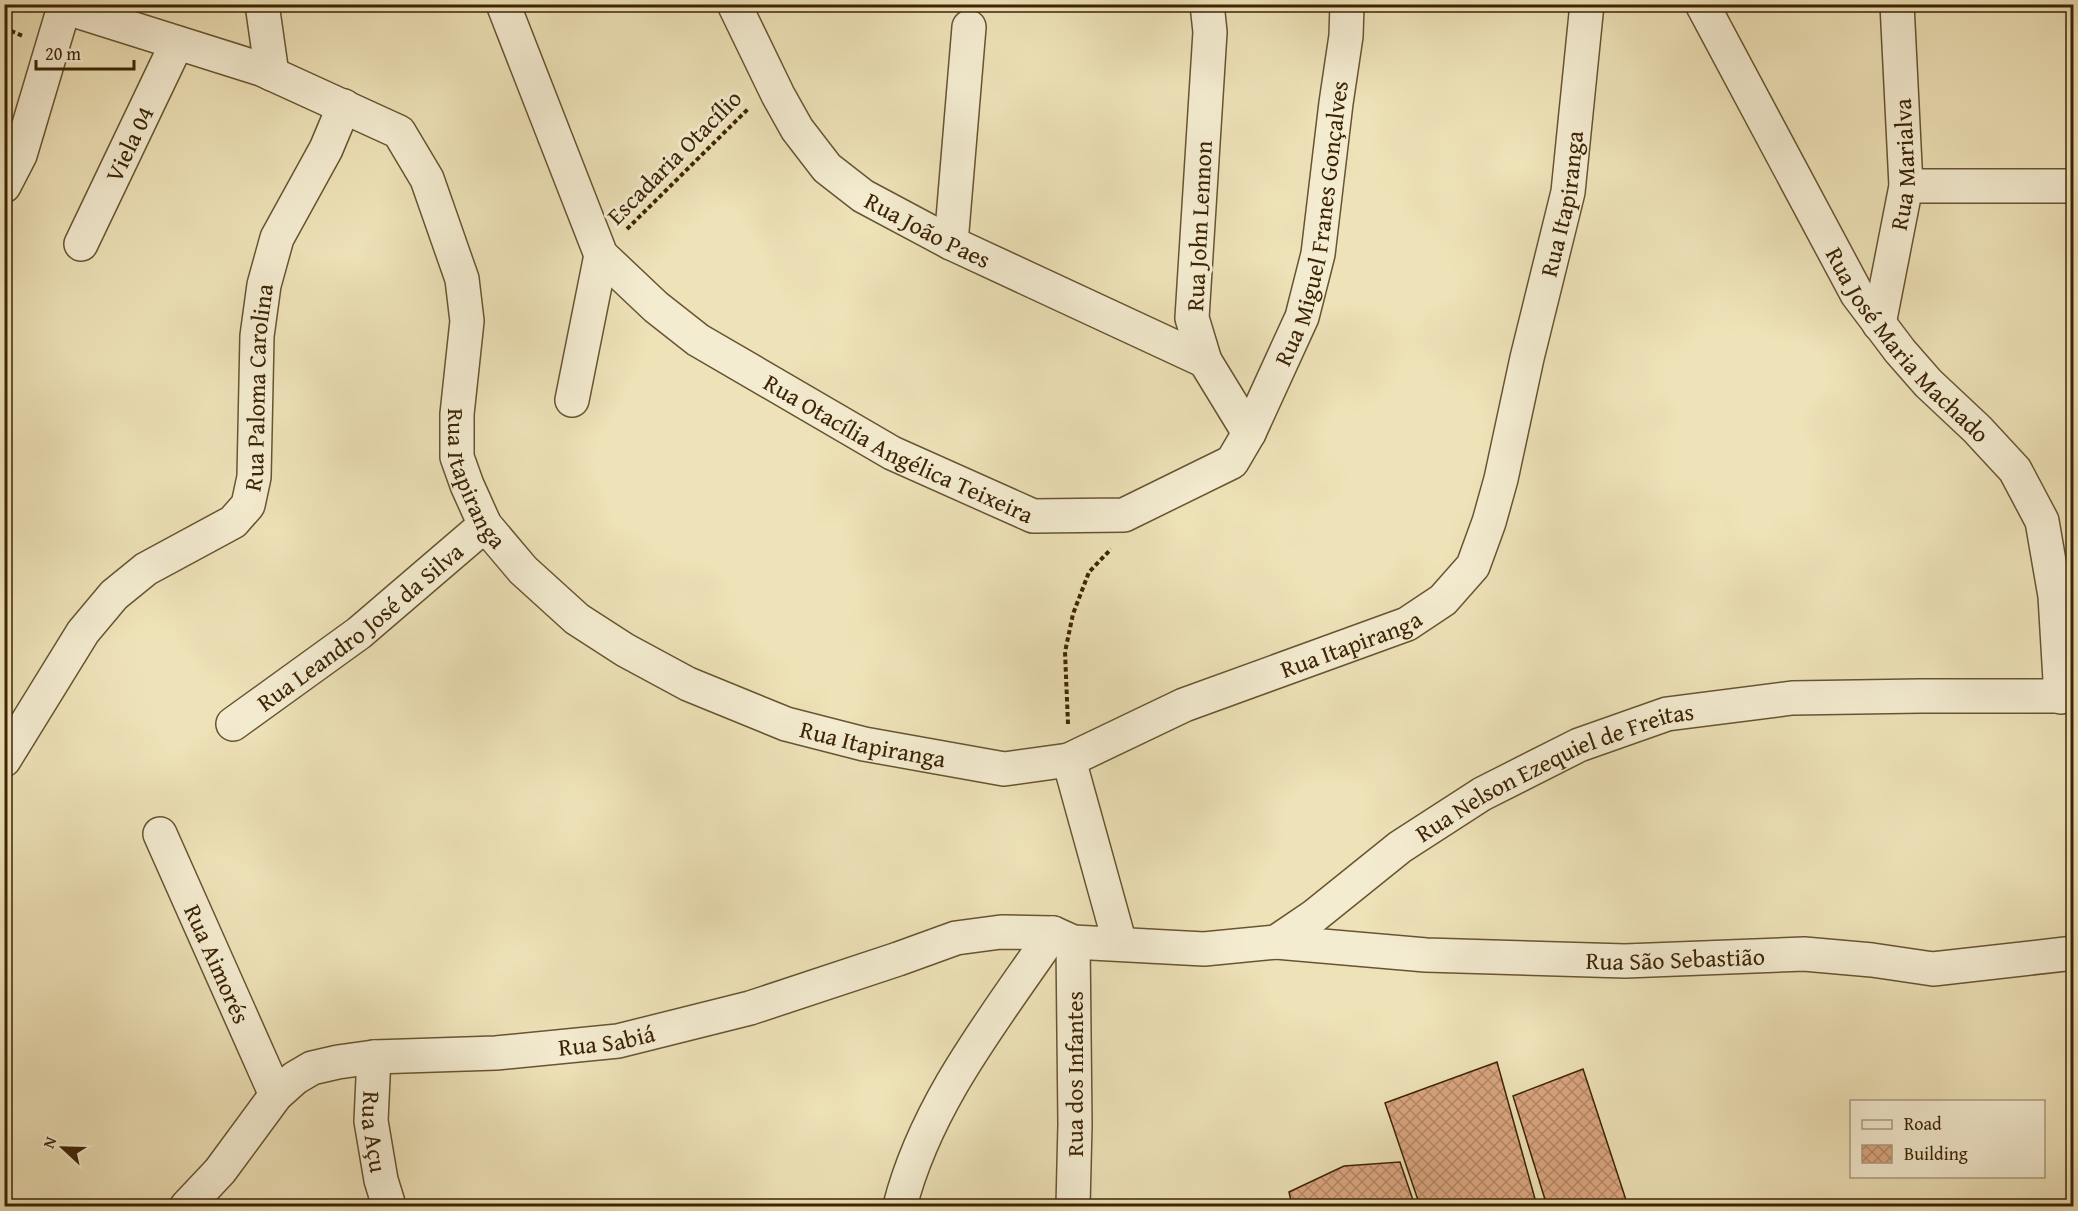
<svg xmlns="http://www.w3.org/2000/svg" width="2078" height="1211" font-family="'Gentium Book Plus',serif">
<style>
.building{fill:url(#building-cross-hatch);stroke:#3c2404;stroke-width:1.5}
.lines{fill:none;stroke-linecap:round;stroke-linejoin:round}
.minor-casing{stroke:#685431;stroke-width:36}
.path{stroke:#3c2404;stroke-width:4;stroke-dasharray:4.5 3;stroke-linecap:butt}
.minor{stroke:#f4ecd1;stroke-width:33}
.labels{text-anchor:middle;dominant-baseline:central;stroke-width:6;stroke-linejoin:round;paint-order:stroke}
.street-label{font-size:24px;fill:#3c2404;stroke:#f4ecd1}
</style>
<defs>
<pattern id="building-cross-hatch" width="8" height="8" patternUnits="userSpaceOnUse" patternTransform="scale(1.5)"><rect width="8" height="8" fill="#dca782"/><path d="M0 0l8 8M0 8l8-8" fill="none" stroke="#b48868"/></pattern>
</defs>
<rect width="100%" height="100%" fill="#eee2b8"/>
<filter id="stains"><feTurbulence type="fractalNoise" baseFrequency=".00333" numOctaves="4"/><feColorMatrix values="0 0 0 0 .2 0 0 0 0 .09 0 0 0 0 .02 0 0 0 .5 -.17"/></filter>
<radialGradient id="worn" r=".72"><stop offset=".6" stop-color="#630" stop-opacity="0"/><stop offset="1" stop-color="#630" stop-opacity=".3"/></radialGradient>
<path class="building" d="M 1497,1062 L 1537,1206 L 1420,1206 L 1385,1103 Z
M 1583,1069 L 1628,1206 L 1547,1206 L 1513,1096 Z
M 1400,1162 L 1415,1206 L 1292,1206 L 1289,1192 L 1344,1166 Z"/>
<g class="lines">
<defs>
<g id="minor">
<path d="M 262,4 L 272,74"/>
<path id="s1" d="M 503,4 L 601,255 L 656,307 L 698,340 L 892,453 L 1033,516 L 1124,515 L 1232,462 L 1249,433 L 1302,317 L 1318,254 L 1336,103 L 1346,36 L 1347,4"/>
<path id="s2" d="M 734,4 L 778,95 L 797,129 L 827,168 L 863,196 L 951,243 L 1205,361"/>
<path d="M 1207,4 L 1210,32 L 1192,318 L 1205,361 L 1249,433"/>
<path id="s3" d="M 1702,4 L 1857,294 L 1900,351 L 1928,383 L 1977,429 L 2015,470 L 2042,521 L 2055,596 L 2061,697"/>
<path id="s4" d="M 64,7 L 261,69 L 399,132 L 427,179 L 462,279 L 467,321 L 457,414 L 457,457 L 467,485 L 485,525 L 523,570 L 577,619 L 625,650 L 688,684 L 786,724 L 864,744 L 1004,769 L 1069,760 L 1184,705 L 1407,624 L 1443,600 L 1473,566 L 1489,522 L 1501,479 L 1527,358 L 1568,192 L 1587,4"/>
<path d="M 4,186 L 20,155 L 65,4"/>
<path d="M 1906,186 L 2074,186"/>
<path d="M 951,243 L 969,27"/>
<path id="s5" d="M 81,244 L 177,43"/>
<path id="s6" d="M 1879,324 L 1906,186 L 1897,4"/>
<path d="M 572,400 L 601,255"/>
<path id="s7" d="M 233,724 L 359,633 L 485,525"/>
<path id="s8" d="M 4,760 L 83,632 L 114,595 L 146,569 L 233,522 L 248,505 L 254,477 L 257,336 L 264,285 L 277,238 L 326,149 L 344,106"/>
<path d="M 1069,760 L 1120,944"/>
<path id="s9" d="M 160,834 L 276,1095"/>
<path id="s10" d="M 1276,942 L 1426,955 L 1625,961 L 1804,954 L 1872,960 L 1933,969 L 2074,953"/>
<path id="s11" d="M 374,1057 L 371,1121 L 381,1180 L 389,1206"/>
<path id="s12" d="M 187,1206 L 220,1171 L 276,1095 L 295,1078 L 312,1068 L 338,1062 L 374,1057 L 496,1053 L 618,1041 L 750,1008 L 898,959 L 956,938 L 1001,932 L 1053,933 L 1073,942 L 1204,949 L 1276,942 L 1313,917 L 1400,847 L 1482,794 L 1579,745 L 1667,714 L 1792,698 L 1920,696 L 2074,696"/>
<path d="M 900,1206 C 926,1104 994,1019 1053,933"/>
<path d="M 1073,1206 L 1075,1124 L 1073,942"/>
</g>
</defs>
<use href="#minor" class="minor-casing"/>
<path class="path" d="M 4,28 L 23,36
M 627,229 L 749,108
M 1068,724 L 1065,652 L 1073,614 L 1089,572 L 1111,549"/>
<use href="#minor" class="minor"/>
</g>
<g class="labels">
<g class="street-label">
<text stroke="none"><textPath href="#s5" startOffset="111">Viela 04</textPath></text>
<text transform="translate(674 157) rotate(-45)">Escadaria Otacílio</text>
<text stroke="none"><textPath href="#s6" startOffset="162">Rua Marialva</textPath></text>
<text stroke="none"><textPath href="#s4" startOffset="2253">Rua Itapiranga</textPath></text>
<text stroke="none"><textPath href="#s1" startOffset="1244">Rua Miguel Franes Gonçalves</textPath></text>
<text transform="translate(1199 226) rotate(-87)">Rua John Lennon</text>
<text stroke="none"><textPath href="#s2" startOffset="308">Rua João Paes</textPath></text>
<text stroke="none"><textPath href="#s3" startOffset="400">Rua José Maria Machado</textPath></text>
<text stroke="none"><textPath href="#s8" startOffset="480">Rua Paloma Carolina</textPath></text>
<text stroke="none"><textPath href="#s1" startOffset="627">Rua Otacília Angélica Teixeira</textPath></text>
<text stroke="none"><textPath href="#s4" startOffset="723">Rua Itapiranga</textPath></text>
<text stroke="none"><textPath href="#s7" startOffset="160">Rua Leandro José da Silva</textPath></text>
<text stroke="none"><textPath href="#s4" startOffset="1731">Rua Itapiranga</textPath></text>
<text stroke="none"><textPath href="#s4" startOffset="1227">Rua Itapiranga</textPath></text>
<text stroke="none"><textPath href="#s12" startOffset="1502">Rua Nelson Ezequiel de Freitas</textPath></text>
<text stroke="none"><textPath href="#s10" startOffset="400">Rua São Sebastião</textPath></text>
<text stroke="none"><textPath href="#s9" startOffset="142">Rua Aimorés</textPath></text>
<text stroke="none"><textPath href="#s12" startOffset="484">Rua Sabiá</textPath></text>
<text transform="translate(1074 1074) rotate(-90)">Rua dos Infantes</text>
<text stroke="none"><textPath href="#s11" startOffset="75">Rua Açu</textPath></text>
</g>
</g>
<rect width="2078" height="1211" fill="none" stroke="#eee2b8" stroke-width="24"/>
<rect x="6" y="6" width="2066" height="1199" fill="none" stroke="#3c2404" stroke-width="3"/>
<rect x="12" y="12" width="2054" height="1187" fill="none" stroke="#3c2404" stroke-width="1.5"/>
<rect x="1850" y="1100" width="195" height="78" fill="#f4ecd1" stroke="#aa9c7f" stroke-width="1.5"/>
<rect x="1862" y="1120" width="30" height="9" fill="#f4ecd1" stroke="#aa9c7f" stroke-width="1.5"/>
<text x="1904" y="1130" font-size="18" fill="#3c2404">Road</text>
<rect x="1862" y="1145" width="30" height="18" fill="url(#building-cross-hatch)" stroke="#aa9c7f" stroke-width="1.5"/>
<text x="1904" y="1160" font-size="18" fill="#3c2404">Building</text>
<g transform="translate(63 1148) rotate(292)" stroke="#f4ecd1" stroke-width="4.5" paint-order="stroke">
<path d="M0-4.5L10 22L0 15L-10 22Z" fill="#3c2404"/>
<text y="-9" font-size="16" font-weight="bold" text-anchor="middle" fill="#3c2404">N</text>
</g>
<path d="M36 60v9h98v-9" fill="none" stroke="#3c2404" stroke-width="3"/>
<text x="45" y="60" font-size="18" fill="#3c2404" stroke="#f4ecd1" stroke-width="4.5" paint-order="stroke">20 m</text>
<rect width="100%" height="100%" filter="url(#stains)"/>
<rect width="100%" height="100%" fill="url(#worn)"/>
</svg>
